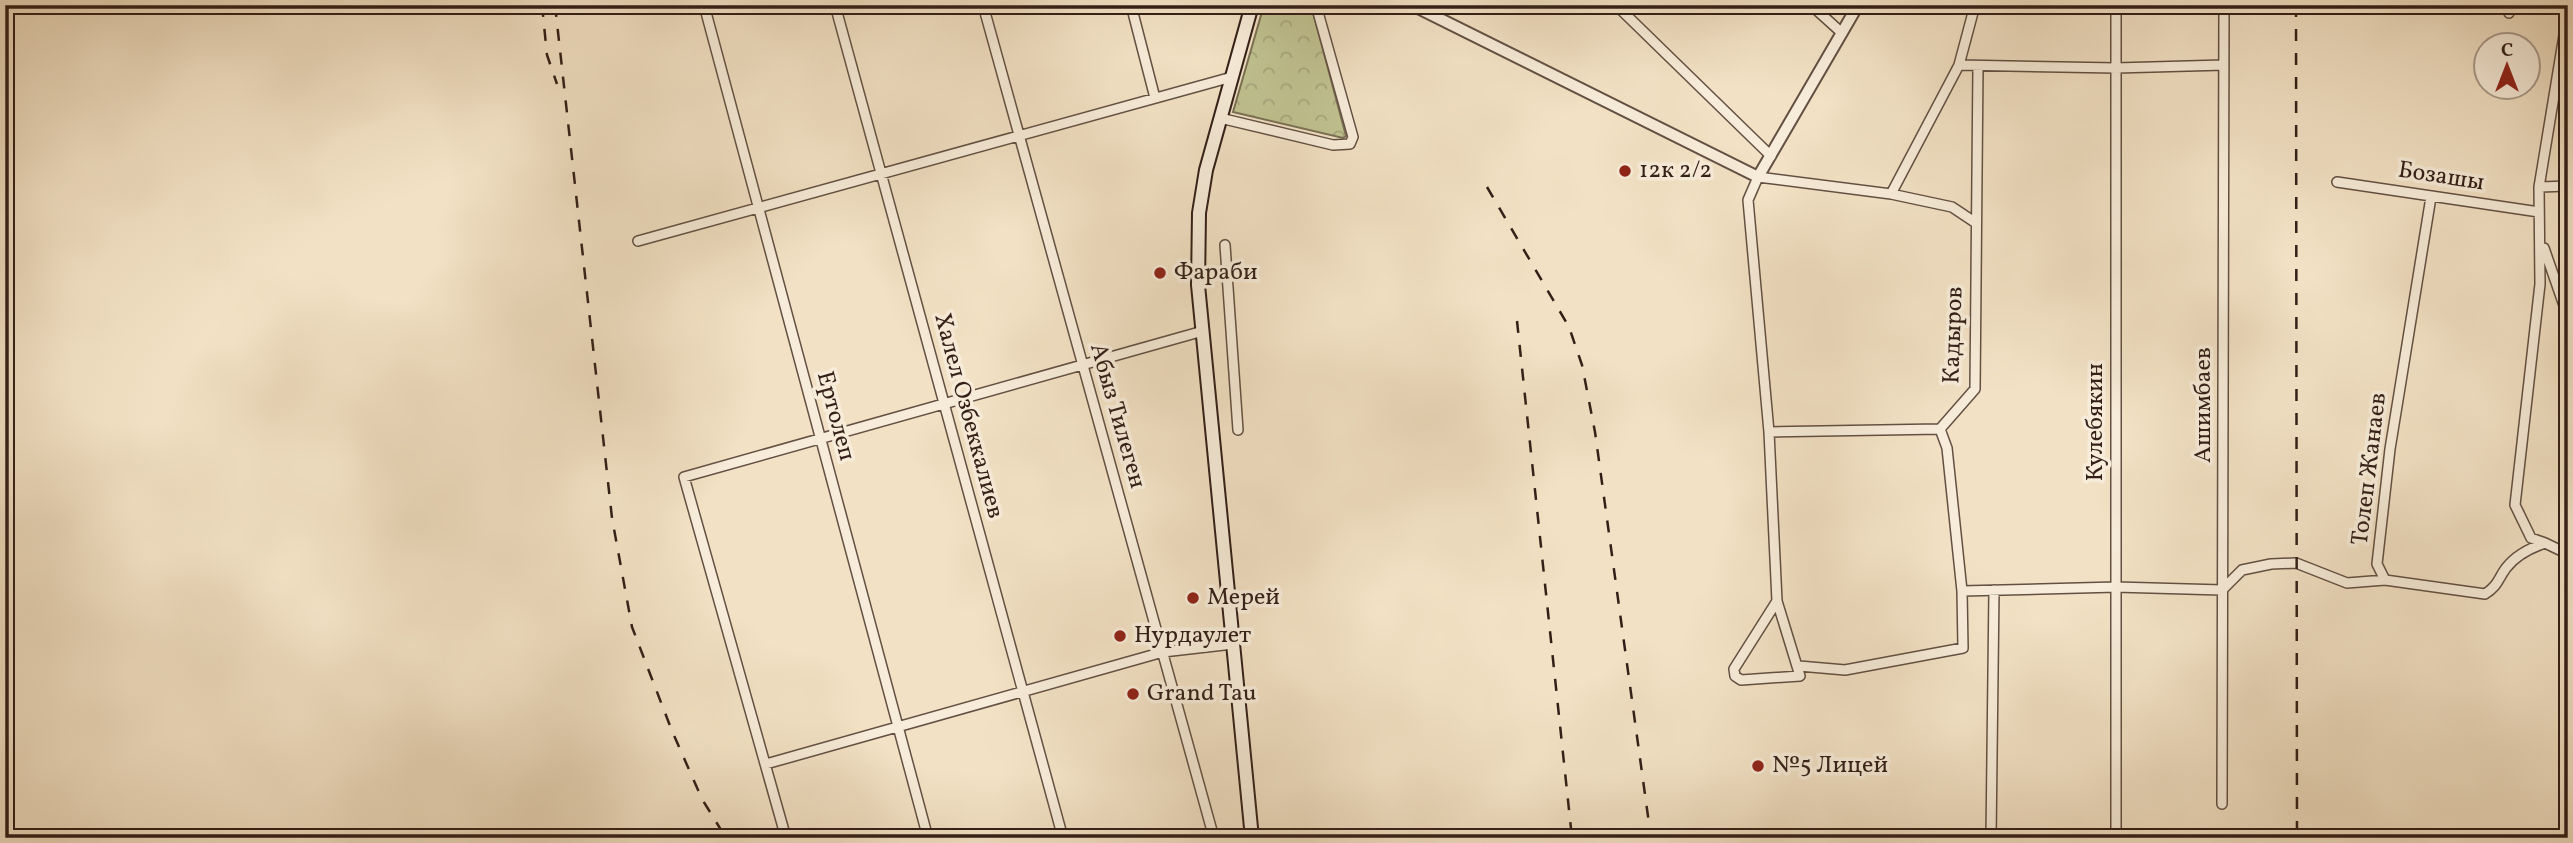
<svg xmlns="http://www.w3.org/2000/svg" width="2573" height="843" font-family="Vollkorn,serif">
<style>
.park{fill:url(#park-crowns);stroke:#7a7054;stroke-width:2}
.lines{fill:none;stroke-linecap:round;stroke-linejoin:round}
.minor-casing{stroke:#635043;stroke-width:12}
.tertiary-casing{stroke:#635043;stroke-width:14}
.secondary-casing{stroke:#331f18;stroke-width:16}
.minor{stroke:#f7ecd9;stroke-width:9}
.tertiary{stroke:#f7ecd9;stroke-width:10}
.secondary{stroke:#f7ecd9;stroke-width:12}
.rail{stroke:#331f18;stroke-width:2.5;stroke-dasharray:12 12;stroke-linecap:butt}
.poi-dot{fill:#8f2418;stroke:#f7ecd9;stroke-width:2.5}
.labels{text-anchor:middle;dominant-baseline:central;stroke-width:7;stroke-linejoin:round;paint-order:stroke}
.poi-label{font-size:24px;fill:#331f18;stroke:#f7ecd9;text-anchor:start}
.street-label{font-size:24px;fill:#331f18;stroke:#f7ecd9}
</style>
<defs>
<pattern id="park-crowns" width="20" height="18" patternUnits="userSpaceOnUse" patternTransform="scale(1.75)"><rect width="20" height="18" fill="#c0c190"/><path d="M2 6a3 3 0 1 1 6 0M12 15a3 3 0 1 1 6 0" fill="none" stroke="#a5a57b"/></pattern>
</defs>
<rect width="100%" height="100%" fill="#f2e1c4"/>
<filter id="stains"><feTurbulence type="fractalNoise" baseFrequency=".00286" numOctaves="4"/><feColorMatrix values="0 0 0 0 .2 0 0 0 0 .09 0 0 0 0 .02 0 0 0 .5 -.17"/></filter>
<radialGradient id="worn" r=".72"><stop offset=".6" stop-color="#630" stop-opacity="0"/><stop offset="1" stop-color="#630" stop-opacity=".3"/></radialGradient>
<path class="park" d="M 1264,5 L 1311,5 L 1346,136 L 1343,138 L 1233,112 Z"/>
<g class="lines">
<defs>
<path id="minor" d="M 704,5 L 928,838
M 835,5 L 1063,838
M 983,5 L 1214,838
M 1131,5 L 1155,98
M 1616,5 L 1771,156
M 1811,5 L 1842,33
M 2116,5 L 2116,838
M 2509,13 L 2510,5
M 1959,65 L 2116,68 L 2224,65
M 1220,118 L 1333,145 L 1350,144 L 1353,137 L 1316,5
M 2337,182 L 2539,212
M 2539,187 L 2568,11
M 1891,194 L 1952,207 L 1976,223
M 2431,197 L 2390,449 L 2377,564 L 2385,580 L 2485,594 C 2498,586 2498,579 2506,568 C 2516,555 2530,548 2545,543 L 2568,554
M 638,241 L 1232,77
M 1225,245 L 1238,430
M 2544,248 L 2568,317
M 1940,429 L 1769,432 L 1748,200 L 1758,177 L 1891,194 L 1959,65 L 1975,5
M 1769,432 L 1777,601 L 1800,676 L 1741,680 L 1735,676 L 1734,669 L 1777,601
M 2545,543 L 2531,538 L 2515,505 L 2540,284 L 2539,187 L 2568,186
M 1962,591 L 2116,587 L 2222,590 L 2242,570 L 2271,564 L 2296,563 L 2347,583 L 2385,580
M 1799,666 L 1845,670 L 1963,648 L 1962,591 L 1947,448 L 1940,429 L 1975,389 L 1978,66
M 766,764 L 1163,652 L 1233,644
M 2222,804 L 2224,5
M 786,838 L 684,477 L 1203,331
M 1991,838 L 1994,590"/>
<path id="tertiary" d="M 1412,5 L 1758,177 L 1858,5"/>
<path id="secondary" d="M 1252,838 L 1198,285 L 1199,213 L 1206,170 L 1252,5"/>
</defs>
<use href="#minor" class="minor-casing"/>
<use href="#tertiary" class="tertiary-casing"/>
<use href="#secondary" class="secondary-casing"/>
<use href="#minor" class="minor"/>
<use href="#tertiary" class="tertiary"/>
<use href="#secondary" class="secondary"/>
<path class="rail" d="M 542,5 L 547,55 L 557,84
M 555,5 L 612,518 L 632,627 L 672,731 L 702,799 L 726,838
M 2296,5 L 2297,838
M 1487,187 L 1569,327 L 1582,365 L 1595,432 L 1651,838
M 1517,321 L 1572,838"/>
</g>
<g class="poi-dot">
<circle cx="1625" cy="171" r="7"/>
<circle cx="1160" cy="273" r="7"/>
<circle cx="1193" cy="598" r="7"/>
<circle cx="1120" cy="636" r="7"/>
<circle cx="1133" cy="694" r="7"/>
<circle cx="1758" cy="766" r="7"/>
</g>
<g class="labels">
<g class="poi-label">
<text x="1639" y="171">12к 2/2</text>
<text x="1174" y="273">Фараби</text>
<text x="1207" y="598">Мерей</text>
<text x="1134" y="636">Нурдаулет</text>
<text x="1147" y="694">Grand Tau</text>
<text x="1772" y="766">№5 Лицей</text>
</g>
<g class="street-label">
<text transform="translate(2441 177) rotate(9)">Бозашы</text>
<text transform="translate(1954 335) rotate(-88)">Кадыров</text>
<text transform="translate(2204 405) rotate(-90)">Ашимбаев</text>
<text transform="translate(835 416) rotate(75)">Ертолеп</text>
<text transform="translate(968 416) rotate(75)">Халел Озбеккалиев</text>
<text transform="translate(1117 416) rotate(74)">Абыз Тилеген</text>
<text transform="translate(2096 422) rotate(-90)">Кулебякин</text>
<text transform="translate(2370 469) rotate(-83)">Толеп Жанаев</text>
</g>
</g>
<rect width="2573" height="843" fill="none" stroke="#f2e1c4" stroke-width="28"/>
<rect x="7" y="7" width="2559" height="829" fill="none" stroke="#331f18" stroke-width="3.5"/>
<rect x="14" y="14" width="2545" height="815" fill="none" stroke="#331f18" stroke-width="2"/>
<g transform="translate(2507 66)"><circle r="33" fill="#f7ecd9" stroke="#a99a8c" stroke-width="2"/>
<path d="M0-5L12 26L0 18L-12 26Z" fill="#8f2418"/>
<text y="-10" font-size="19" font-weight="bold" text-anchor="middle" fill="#331f18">С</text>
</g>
<rect width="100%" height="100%" filter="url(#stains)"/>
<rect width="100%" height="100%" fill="url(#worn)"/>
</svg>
